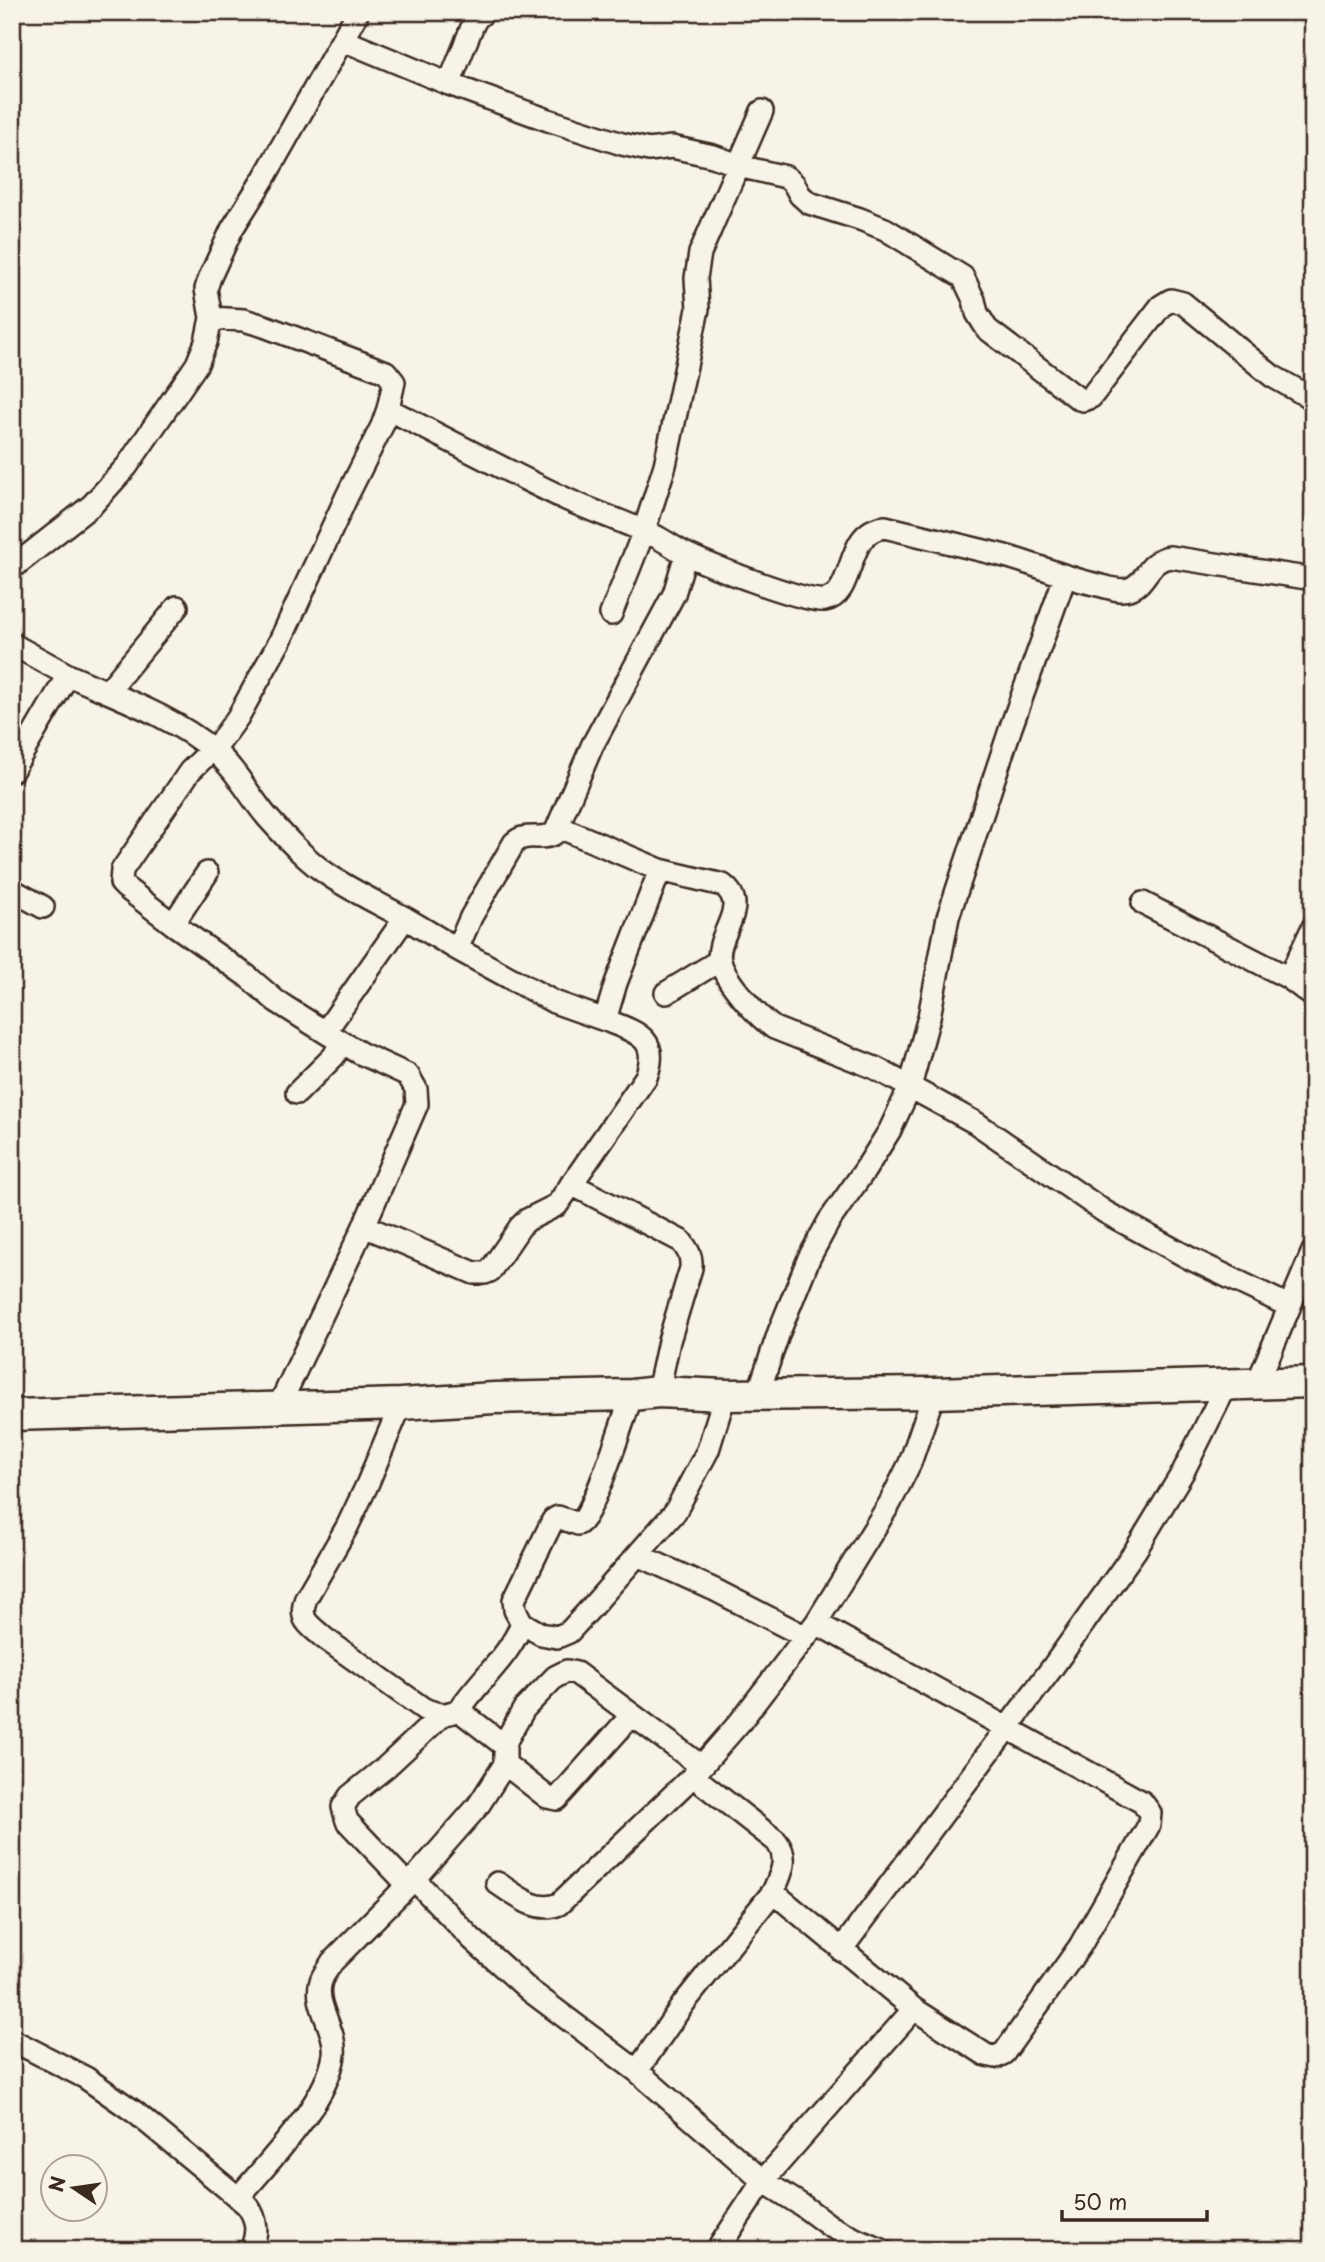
<svg xmlns="http://www.w3.org/2000/svg" width="1325" height="2262" font-family="'Playpen Sans',sans-serif">
<style>
.lines{fill:none;stroke-linecap:round;stroke-linejoin:round}
.street-casing{stroke:#3b2a1e;stroke-width:26}
.secondary-casing{stroke:#3b2a1e;stroke-width:35}
.street{stroke:#f7f3e8;stroke-width:21}
.secondary{stroke:#f7f3e8;stroke-width:30}
</style>
<rect width="100%" height="100%" fill="#f7f3e8"/>
<filter id="ink" filterUnits="userSpaceOnUse"><feTurbulence type="fractalNoise" baseFrequency=".0143" numOctaves="2"/><feDisplacementMap in="SourceGraphic" scale="14" xChannelSelector="R" yChannelSelector="G"/><feConvolveMatrix kernelMatrix="1 2 1 2 8 2 1 2 1" color-interpolation-filters="sRGB"/></filter>
<g filter="url(#ink)">
<g class="lines">
<defs>
<path id="street" d="M 343,40 L 449,84 L 548,120 L 622,144 L 649,150 L 672,147 L 713,156 L 747,168 L 786,177 L 794,184 L 800,195 L 809,203 L 860,219 L 885,229 L 963,277 L 974,300 L 977,313 L 987,329 L 1079,399 L 1083,400 L 1091,397 L 1161,306 L 1171,300 L 1183,303 L 1272,376 L 1313,399
M 449,84 L 472,27 L 476,19 L 484,12
M 211,318 L 244,320 L 264,326 L 386,372 L 394,382 L 388,409 C 447,439 508,472 568,500 C 597,513 628,523 657,537 C 666,542 675,548 684,553 C 706,564 805,603 825,600 C 857,594 843,531 885,527 C 925,537 965,546 1005,556 C 1037,565 1066,578 1098,585 C 1107,587 1119,592 1129,589 C 1147,584 1147,560 1170,557 L 1313,579
M 12,568 L 92,505 L 127,466 L 197,364 L 206,342 L 211,318 L 206,289 L 210,277 L 232,229 L 264,178 L 358,12
M 611,614 L 644,531 L 665,465 L 698,309 L 696,278 L 700,253 L 762,111
M 12,644 L 68,675 L 12,771
M 68,675 C 117,697 173,716 214,751 C 237,770 249,796 268,818 C 286,838 307,861 330,876 C 354,892 380,904 405,918
M 107,692 L 177,607
M 660,870 L 723,885 C 752,907 714,935 720,961 C 725,981 757,1016 774,1028 L 875,1068 L 910,1087 L 976,1123 L 1105,1212 L 1191,1259 L 1289,1306
M 207,873 L 173,924 L 247,976 L 276,1001 L 325,1032
M 12,890 L 43,907
M 1143,903 L 1289,978 L 1313,996
M 173,924 L 126,888 L 121,883 L 122,870 L 190,771 L 220,742 L 238,717 L 280,641 L 347,496 L 382,426 L 388,409
M 457,949 L 554,1002 L 605,1020
M 1289,978 L 1313,927
M 666,993 L 720,960
M 297,1093 L 334,1056 L 341,1042
M 571,1184 L 681,1241 C 688,1250 692,1256 691,1268 L 669,1341 L 658,1392
M 364,1226 L 474,1273 L 485,1273 L 490,1271 L 520,1227 L 527,1220 L 557,1205 L 646,1077 C 661,1038 636,1032 605,1020 L 616,983 L 660,870 L 559,827
M 1257,1384 L 1313,1251
M 758,1394 L 779,1332 L 809,1258 L 829,1221 L 865,1170 L 890,1130 L 910,1087 L 929,1017 L 948,917 L 1011,727 L 1065,577
M 401,1404 L 367,1485 L 347,1527 L 306,1598 C 298,1621 309,1624 324,1638 L 424,1709 C 438,1715 447,1716 460,1709
M 279,1406 L 364,1226 L 417,1104 L 416,1089 L 408,1075 L 360,1053 L 325,1032 L 405,918 L 457,949 L 471,917 L 514,843 C 526,831 542,842 555,833 L 592,746 L 674,594 L 686,554
M 638,1555 L 715,1590 L 806,1637
M 522,1623 L 541,1634 L 557,1637 L 569,1632 L 590,1609 L 675,1512 L 708,1450 L 725,1395
M 816,1623 L 1142,1802 L 1150,1813 L 1149,1825 L 1080,1946 L 1004,2053 L 996,2057 L 986,2055 L 914,2009
M 505,1746 L 465,1715 L 460,1709 C 479,1680 510,1656 522,1623 L 515,1610 L 514,1600 L 553,1520 L 558,1517 L 578,1524 C 593,1518 624,1416 632,1395
M 505,1764 L 547,1797 L 557,1799 L 632,1715
M 693,1776 L 776,1841 C 790,1858 781,1874 773,1892 L 914,2009 L 763,2181 L 717,2250
M 414,1879 L 472,1939 L 529,1990 L 637,2071 L 763,2181 L 803,2206 L 830,2226 L 857,2240 L 882,2250
M 497,1883 C 516,1895 536,1914 559,1904 L 693,1776 L 740,1722 L 816,1623 L 890,1503 L 910,1463 L 934,1393
M 408,1885 L 347,1821 L 343,1807 L 350,1796 L 386,1767 L 442,1715
M 841,1950 L 1052,1668 L 1135,1551 L 1183,1472 L 1226,1386
M 12,2040 L 86,2078 L 136,2113 L 247,2205 C 258,2220 258,2233 251,2250
M 637,2071 L 684,2003 L 773,1892
M 238,2198 C 269,2161 327,2103 334,2055 C 337,2029 313,2005 321,1981 C 323,1974 329,1968 332,1962 L 414,1879 L 478,1806 L 505,1764 L 505,1746 L 507,1739 L 524,1709 L 555,1677 L 567,1671 L 576,1673 L 701,1766"/>
<path id="secondary" d="M 12,1415 L 401,1404 L 494,1398 L 632,1395 L 658,1392 L 725,1395 L 934,1393 L 1313,1382"/>
</defs>
<use href="#street" class="street-casing"/>
<use href="#secondary" class="secondary-casing"/>
<use href="#street" class="street"/>
<use href="#secondary" class="secondary"/>
</g>
</g>
<rect width="1325" height="2262" fill="none" stroke="#f7f3e8" stroke-width="42"/>
<rect x="21" y="21" width="1283" height="2220" fill="none" stroke="#3b2a1e" stroke-width="2.5" filter="url(#ink)"/>
<g transform="translate(74 2188) rotate(283)"><circle r="33" fill="#f7f3e8" stroke="#aca397" stroke-width="2"/>
<path d="M0-5L12 26L0 18L-12 26Z" fill="#3b2a1e"/>
<text y="-10" font-size="19" font-weight="bold" text-anchor="middle" fill="#3b2a1e">N</text>
</g>
<path d="M1062 2210v10h145v-10" fill="none" stroke="#3b2a1e" stroke-width="3.5"/>
<text x="1073" y="2210" font-size="21" fill="#3b2a1e" stroke="#f7f3e8" stroke-width="5" paint-order="stroke">50 m</text>
</svg>
